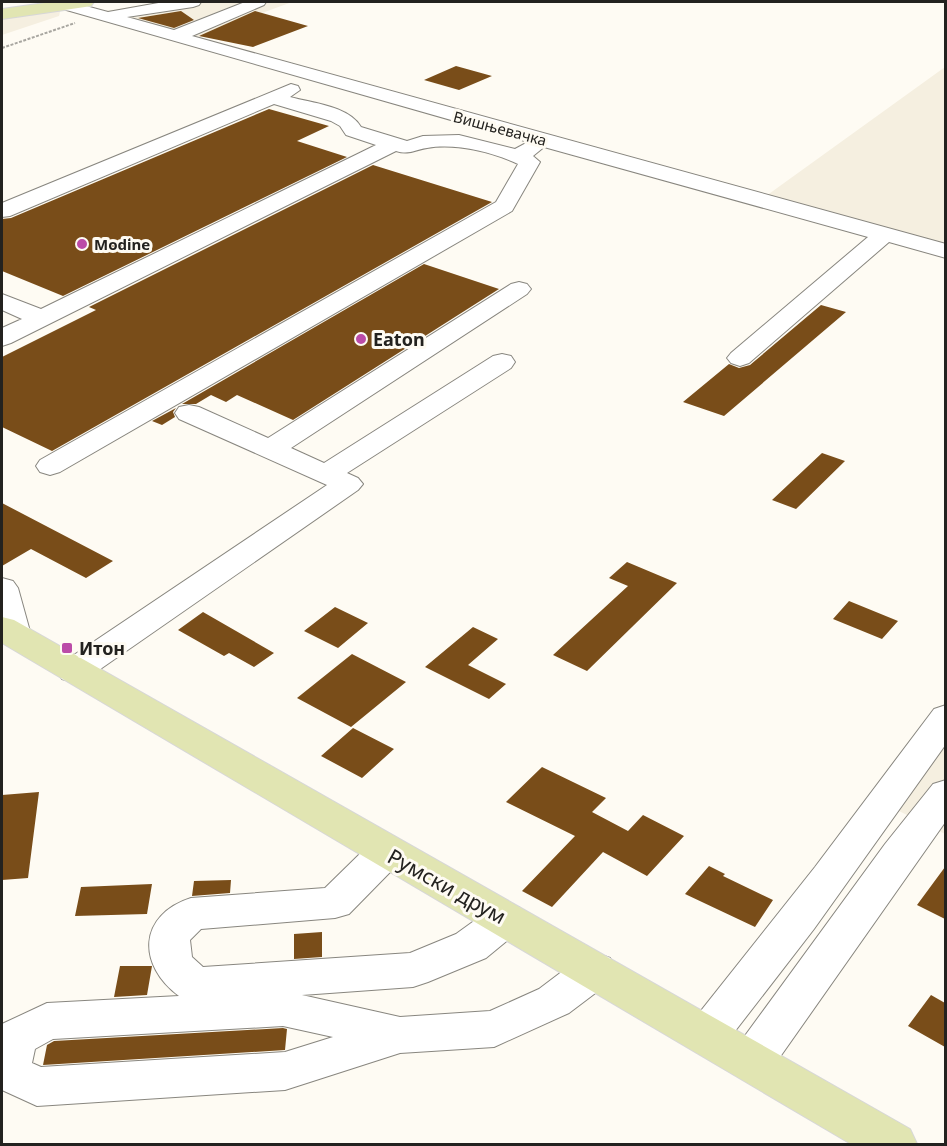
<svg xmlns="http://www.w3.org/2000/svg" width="947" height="1146" font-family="'Noto Sans',sans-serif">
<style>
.built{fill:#f5efe0}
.building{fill:#794d19}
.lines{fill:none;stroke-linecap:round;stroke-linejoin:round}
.minor-casing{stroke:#88867f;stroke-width:2}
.major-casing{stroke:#d7d7d7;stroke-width:2}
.path{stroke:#a8a6a0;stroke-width:2;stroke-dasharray:3 1.5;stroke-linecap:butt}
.minor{fill:#fff;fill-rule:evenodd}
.major{fill:#e1e5b2;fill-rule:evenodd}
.poi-dot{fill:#bb4ba8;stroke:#fefbf3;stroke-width:2}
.labels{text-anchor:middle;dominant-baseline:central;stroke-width:6;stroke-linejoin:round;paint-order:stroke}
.far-street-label{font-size:15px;fill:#23221f;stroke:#fefbf3}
.far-poi-label{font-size:15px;font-weight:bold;fill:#23221f;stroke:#fefbf3;text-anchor:start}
.poi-label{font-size:18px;font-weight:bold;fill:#23221f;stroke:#fefbf3;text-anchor:start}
.near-street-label{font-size:21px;fill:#23221f;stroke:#fefbf3}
</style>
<rect width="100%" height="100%" fill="#fefbf3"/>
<path class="built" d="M 162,2 L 292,2 L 194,38 L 99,12 Z
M 61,8 L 59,16 L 2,35 L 2,17 Z
M 945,67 L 945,246 L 766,196 Z
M 945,733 L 945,834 L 893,808 Z"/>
<path class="building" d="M 181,11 L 194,20 L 174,28 L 138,18 Z
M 255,11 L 308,26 L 253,47 L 199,36 Z
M 456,66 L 492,76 L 459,90 L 424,80 Z
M 269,109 L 329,126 L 297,141 L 347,157 L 63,296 L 2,271 L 2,219 L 11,218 Z
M 373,165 L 492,202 L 52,451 L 2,427 L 2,357 L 96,310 L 89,307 Z
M 424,264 L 499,289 L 293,420 L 237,395 L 226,402 L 211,395 L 196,404 L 182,404 Z
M 821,305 L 846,312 L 724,416 L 683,402 L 729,364 L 739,368 L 750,365 Z
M 176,408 L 173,412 L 175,417 L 162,425 L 152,421 Z
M 822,453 L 845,461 L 796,509 L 772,500 Z
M 2,503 L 113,561 L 86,578 L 31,549 L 2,566 Z
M 627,562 L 677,583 L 587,671 L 553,655 L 628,586 L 609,578 Z
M 849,601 L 898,621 L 882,639 L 833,619 Z
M 335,607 L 368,623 L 338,648 L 304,631 Z
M 203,612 L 274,653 L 254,667 L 229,653 L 224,656 L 178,630 Z
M 473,627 L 498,639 L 468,665 L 506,684 L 489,699 L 425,667 Z
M 352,654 L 406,682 L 351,727 L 297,698 Z
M 353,728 L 394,749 L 362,778 L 321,756 Z
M 542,767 L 606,798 L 592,812 L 628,831 L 643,815 L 684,836 L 647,876 L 603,852 L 552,907 L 522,891 L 575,836 L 506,802 Z
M 39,792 L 28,878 L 2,880 L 2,795 Z
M 709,866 L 725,874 L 723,876 L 773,900 L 755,927 L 685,894 Z
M 945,867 L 945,919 L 917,905 Z
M 231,880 L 230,893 L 192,896 L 194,881 Z
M 152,884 L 147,914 L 75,916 L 81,887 Z
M 322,932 L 322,957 L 294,959 L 294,934 Z
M 120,966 L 152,966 L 147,995 L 114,997 Z
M 931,995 L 945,1003 L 945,1047 L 908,1026 Z
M 283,1028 L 287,1029 L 285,1050 L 43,1065 L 47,1045 L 54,1041 Z"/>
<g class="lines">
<defs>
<path id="minor" d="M 47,2 L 71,2 L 108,12 L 164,2 L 201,2 L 199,5 L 193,7 L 127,17 L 174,30 L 245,2 L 266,2 L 264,5 L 192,36 L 946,244 L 946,258 L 889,242 L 749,363 L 740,366 L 731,363 L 727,358 L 731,353 L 868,237 L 544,147 L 533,156 L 540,162 L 512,211 L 60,472 L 50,475 L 40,472 L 36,466 L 40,460 L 496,202 L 518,164 C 492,152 456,143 427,148 C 414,150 409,155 396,151 L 11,343 L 2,346 L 2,328 L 22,319 L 2,310 L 2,294 L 41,309 L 376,145 L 346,135 L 340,126 L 331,121 L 274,104 L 10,216 L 2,217 L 2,203 L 291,84 L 298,86 L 300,90 L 290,97 C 312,103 349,106 361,127 L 407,141 L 423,136 L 459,135 L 515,149 L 528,142 L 49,5 Z
M 519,282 L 527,284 L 531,289 L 527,294 L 291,448 L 324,463 L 493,356 L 502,354 L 511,356 L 515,362 L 511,368 L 347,473 L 358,478 L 363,484 L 358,490 L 86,679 L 74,682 L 62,679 L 57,671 L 62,663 L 327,485 L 179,419 L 175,413 L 179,407 L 189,405 L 199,407 L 268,438 L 511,284 Z
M 2,578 L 13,581 L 18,588 L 31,635 L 26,642 L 14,645 L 2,641 Z
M 946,705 L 946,744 L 814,929 L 722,1048 L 707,1053 L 692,1048 L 685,1035 L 692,1022 L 815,867 L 934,709 Z
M 946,780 L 946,821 L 768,1074 L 752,1080 L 736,1074 L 730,1061 L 736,1048 L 885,844 L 933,784 Z
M 386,838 L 400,842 L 405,852 L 400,862 L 349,914 L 335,918 L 201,929 L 190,940 L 192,957 L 203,967 L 410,953 L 456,934 L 492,908 L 506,903 L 520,908 L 526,919 L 520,930 L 486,958 L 428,982 L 413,987 L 302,995 L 400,1017 L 490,1011 L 539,989 L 580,958 L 595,953 L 610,958 L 616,970 L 610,982 L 569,1013 L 494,1047 L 400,1053 L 285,1090 L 37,1106 L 2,1090 L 2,1024 L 47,1003 L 179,996 C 137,965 138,915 191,898 L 325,888 L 372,842 ZM 283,1026 L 333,1037 L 285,1052 L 41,1067 L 32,1063 L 35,1049 L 53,1039 Z"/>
<path id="major" d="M 52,2 L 94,2 L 91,6 L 85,7 L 2,19 L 2,9 Z
M 2,617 L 14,620 L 910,1129 L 917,1144 L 851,1144 L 2,643 Z"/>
</defs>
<use href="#minor" class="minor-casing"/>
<use href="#major" class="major-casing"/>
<path class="path" d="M 2,48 L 75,23"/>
<use href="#minor" class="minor"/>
<use href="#major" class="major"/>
</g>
<g class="poi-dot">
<circle cx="82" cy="244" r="6"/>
<circle cx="361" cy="339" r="6"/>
<rect x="61" y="642" width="12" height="12" rx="3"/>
</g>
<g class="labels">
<g class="far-street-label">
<text transform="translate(500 128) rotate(15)">Вишњевачка</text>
</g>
<g class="far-poi-label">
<text x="94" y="244">Modine</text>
</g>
<g class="poi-label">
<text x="373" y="339">Eaton</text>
<text x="79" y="648">Итон</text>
</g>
<g class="near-street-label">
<text transform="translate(447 886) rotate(29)">Румски друм</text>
</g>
</g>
<rect width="947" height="1146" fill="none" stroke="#23221f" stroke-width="6"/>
</svg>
